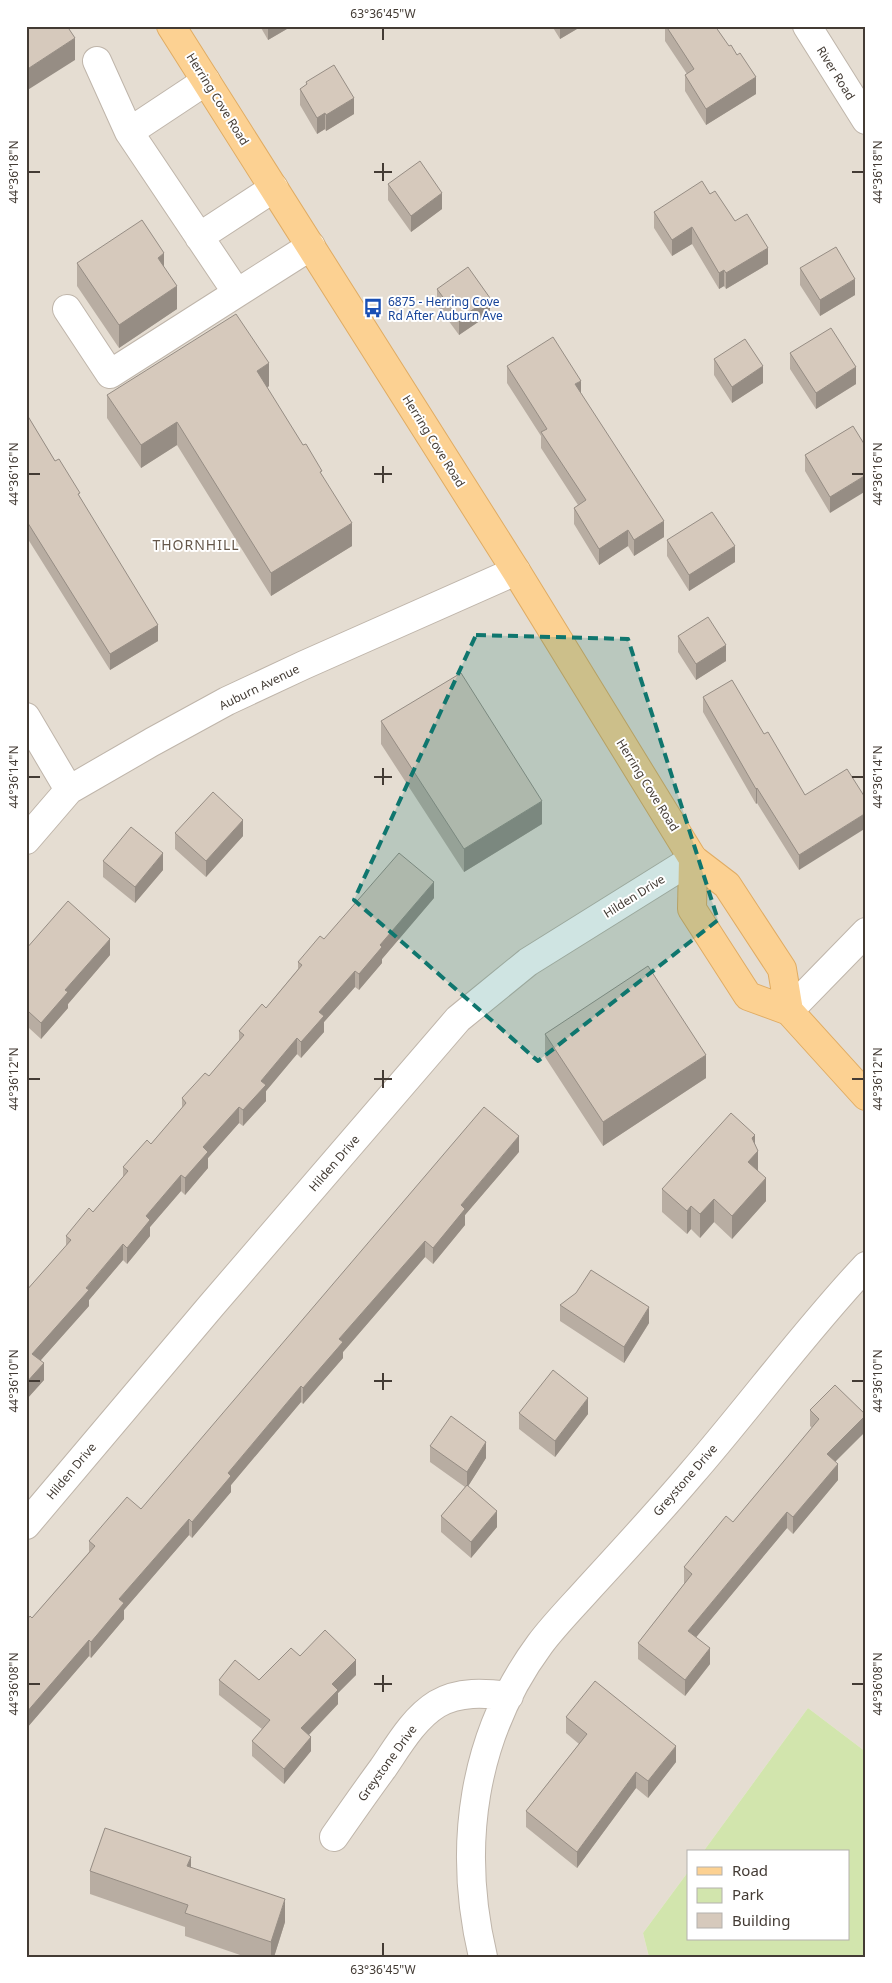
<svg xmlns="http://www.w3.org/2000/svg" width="892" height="1983" font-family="'Noto Sans',sans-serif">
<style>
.residential{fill:#e5ddd2}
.green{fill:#d2e5ad}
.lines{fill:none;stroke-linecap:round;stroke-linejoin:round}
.minor-casing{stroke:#bfb5aa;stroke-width:30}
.major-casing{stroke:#e0ac63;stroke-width:30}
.minor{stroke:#fff;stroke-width:28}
.major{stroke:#fcd192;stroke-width:28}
.wall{fill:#b8ada2}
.shaded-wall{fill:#968d84}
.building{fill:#d6c9bc;stroke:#968d84}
.marked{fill:#0f766e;fill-opacity:0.2;stroke:#0f766e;stroke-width:4;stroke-dasharray:10 6;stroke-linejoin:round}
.ticks{fill:none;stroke:#433b34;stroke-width:2}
.labels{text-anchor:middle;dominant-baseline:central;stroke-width:4;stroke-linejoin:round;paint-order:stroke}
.street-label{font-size:12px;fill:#433b34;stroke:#fff}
.transit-label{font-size:12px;fill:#164399;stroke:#fff;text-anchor:start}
.neighbourhood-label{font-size:14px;letter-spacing:1px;fill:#66584b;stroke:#fff}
.neatline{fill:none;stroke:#433b34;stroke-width:2}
.ticks-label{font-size:12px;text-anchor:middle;fill:#433b34}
</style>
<rect width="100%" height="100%" fill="#f1ece4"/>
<path class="residential" d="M 26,26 L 866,26 L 866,1752 L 808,1708 L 703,1852 L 688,1852 L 688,1872 L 643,1933 L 649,1957 L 26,1957 Z"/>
<path class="green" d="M 808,1708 L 866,1752 L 866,1957 L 649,1957 L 643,1933 L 688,1872 L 688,1939 L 848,1939 L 848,1852 L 703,1852 Z"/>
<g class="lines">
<defs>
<path id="minor" d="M 807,26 L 866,120
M 97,61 L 129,132
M 199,237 L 274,188
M 237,293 L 311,246
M 67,309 L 110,374 L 237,293 L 129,132 L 206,81
M 26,717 L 69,790
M 26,840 L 69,790 L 152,742 L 227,701 L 304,665 L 516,571
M 789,1011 L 866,932
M 26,1525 L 211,1306 L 458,1019 L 528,962 L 693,859
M 334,1837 C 350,1814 366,1791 383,1768 C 398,1746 414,1718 437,1704 C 459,1691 485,1693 509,1696
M 483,1957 C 457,1847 472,1736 540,1644 C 555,1624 573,1606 589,1588 C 624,1550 659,1512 692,1473 C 751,1405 804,1332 866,1266"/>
<path id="major" d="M 171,26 L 516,571 L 693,859 L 727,885 L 782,969 L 789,1011
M 693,859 L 692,909 L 748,996 L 789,1011 L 866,1096"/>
</defs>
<use href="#minor" class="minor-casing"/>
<use href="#major" class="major-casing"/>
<use href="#minor" class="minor"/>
<use href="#major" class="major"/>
</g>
<path class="wall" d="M 260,26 L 292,26 L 268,40 Z
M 552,26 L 582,26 L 560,39 Z
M 665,26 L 715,26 L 756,94 L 706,125 L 685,91 L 685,75 L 687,74 L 665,41 Z
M 306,82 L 354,114 L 326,131 L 325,129 L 317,134 L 300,105 L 300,89 L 306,85 Z
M 388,184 L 442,209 L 411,232 L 388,200 Z
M 710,194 L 735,221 L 768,264 L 726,289 L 724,286 L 719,289 L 692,244 L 672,256 L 654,228 L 654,212 Z
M 77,263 L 177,309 L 119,348 L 77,286 Z
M 800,268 L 855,295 L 820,316 L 800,285 Z
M 437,289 L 490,314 L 459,335 L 437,305 Z
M 790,353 L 856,384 L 816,409 L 790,369 Z
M 714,359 L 763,383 L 732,403 L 714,375 Z
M 507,366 L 581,393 L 664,537 L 634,556 L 628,546 L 599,565 L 574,524 L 574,508 L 578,505 L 541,448 L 541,436 L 507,383 Z
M 269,386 L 267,388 L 322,476 L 352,546 L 271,596 L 177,445 L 141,468 L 107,418 L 107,395 Z
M 26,413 L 55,461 L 80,497 L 158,641 L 110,670 L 26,536 Z
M 853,426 L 830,513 L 805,471 L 805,455 Z
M 667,540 L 735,562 L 689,591 L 667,556 Z
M 678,636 L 726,661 L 696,680 L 678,652 Z
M 703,697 L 764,734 L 805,795 L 799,870 L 757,803 L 756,804 L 703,712 Z
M 381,721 L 542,824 L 464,872 L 381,744 Z
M 175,833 L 243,836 L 206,877 L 175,849 Z
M 103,861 L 163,870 L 135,903 L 103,877 Z
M 434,898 L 382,959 L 382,963 L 359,990 L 355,987 L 324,1022 L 324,1032 L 301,1058 L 297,1054 L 266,1091 L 266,1101 L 243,1126 L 239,1123 L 208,1158 L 208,1168 L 185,1195 L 181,1191 L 150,1227 L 150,1236 L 127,1264 L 123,1260 L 89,1300 L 89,1306 L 40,1361 L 44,1380 L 26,1400 L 26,1291 L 66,1246 L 66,1236 L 93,1212 L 123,1177 L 123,1167 L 151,1144 L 182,1108 L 182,1098 L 209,1076 L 239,1041 L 239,1031 L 266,1008 L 298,969 L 298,962 L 324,939 Z
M 26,949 L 110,955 L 68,1004 L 68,1008 L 41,1039 L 29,1028 L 26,1031 Z
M 545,1034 L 706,1078 L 603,1146 L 545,1057 Z
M 755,1144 L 758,1170 L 766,1201 L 732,1239 L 714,1222 L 700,1238 L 691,1229 L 687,1234 L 662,1212 L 662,1189 Z
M 519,1152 L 465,1215 L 465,1225 L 433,1264 L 425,1257 L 343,1352 L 343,1358 L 303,1404 L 301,1402 L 231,1485 L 231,1492 L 192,1538 L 189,1535 L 124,1610 L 124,1619 L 91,1658 L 89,1656 L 26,1729 L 26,1621 L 32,1618 L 89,1552 L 89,1541 L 141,1509 Z
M 560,1305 L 649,1323 L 624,1363 L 560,1321 Z
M 810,1410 L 866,1414 L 866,1431 L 835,1461 L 838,1480 L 793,1534 L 787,1528 L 696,1637 L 710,1664 L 685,1696 L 638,1659 L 638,1643 L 684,1584 L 684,1567 L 733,1522 L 812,1428 L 810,1426 Z
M 519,1413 L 588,1414 L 555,1457 L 519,1429 Z
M 430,1446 L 486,1458 L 468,1486 L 497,1527 L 471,1558 L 441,1532 L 441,1516 L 465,1487 L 430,1462 Z
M 300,1656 L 356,1675 L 338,1693 L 338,1704 L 309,1735 L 311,1751 L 284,1784 L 252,1756 L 252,1741 L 262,1729 L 219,1695 L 219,1680 L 259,1680 Z
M 566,1717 L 676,1762 L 648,1798 L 636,1788 L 577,1868 L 526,1827 L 526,1811 L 579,1744 L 566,1733 Z
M 191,1867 L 285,1922 L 274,1957 L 246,1957 L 185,1936 L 185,1927 L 90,1894 L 90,1871 Z"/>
<path class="shaded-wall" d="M 268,26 L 292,26 L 268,40 Z
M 560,26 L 582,26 L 560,39 Z
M 75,38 L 75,60 L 26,91 L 26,70 Z
M 756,77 L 756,94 L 706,125 L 706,109 Z
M 354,98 L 354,114 L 326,131 L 326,115 Z
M 325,113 L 325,129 L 317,134 L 317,118 Z
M 442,193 L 442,209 L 411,232 L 411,216 Z
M 692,227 L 692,244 L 672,256 L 672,240 Z
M 768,248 L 768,264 L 726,289 L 726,273 Z
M 164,253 L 164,276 L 158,258 Z
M 724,270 L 724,286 L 719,289 L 719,273 Z
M 855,279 L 855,295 L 820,316 L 820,300 Z
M 177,286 L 177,309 L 119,348 L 119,325 Z
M 490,298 L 490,314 L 459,335 L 459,319 Z
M 269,363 L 269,386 L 257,394 L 257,371 Z
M 763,366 L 763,383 L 732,403 L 732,387 Z
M 856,367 L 856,384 L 816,409 L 816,393 Z
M 581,381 L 581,397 L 575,384 Z
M 177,422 L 177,445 L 141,468 L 141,445 Z
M 866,475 L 866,491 L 830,513 L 830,497 Z
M 664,521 L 664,537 L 634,556 L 634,540 Z
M 352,523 L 352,546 L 271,596 L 271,573 Z
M 628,530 L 628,546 L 599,565 L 599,549 Z
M 735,546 L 735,562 L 689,591 L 689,575 Z
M 158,625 L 158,641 L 110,670 L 110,654 Z
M 726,645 L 726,661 L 696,680 L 696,664 Z
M 757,788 L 757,803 L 756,804 L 756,789 Z
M 542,801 L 542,824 L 464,872 L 464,849 Z
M 866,813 L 866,828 L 799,870 L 799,855 Z
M 243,820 L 243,836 L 206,877 L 206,861 Z
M 163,853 L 163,870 L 135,903 L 135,887 Z
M 434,882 L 434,898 L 382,959 L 382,963 L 359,990 L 359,974 L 380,945 Z
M 110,939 L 110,955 L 68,1004 L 68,1008 L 41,1039 L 41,1023 L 65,990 Z
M 355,971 L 355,987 L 324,1022 L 324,1032 L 301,1058 L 301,1042 L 319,1012 Z
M 29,1012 L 29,1028 L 26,1031 L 26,1015 Z
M 297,1038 L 297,1054 L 266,1091 L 266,1101 L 243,1126 L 243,1110 L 261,1081 Z
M 706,1055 L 706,1078 L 603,1146 L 603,1122 Z
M 239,1107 L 239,1123 L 208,1158 L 208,1168 L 185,1195 L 185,1178 L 203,1147 Z
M 755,1135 L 755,1154 L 758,1151 L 758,1174 L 748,1162 L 752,1138 Z
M 519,1136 L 519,1152 L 465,1215 L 465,1225 L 433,1264 L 433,1248 L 461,1205 Z
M 181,1175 L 181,1191 L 150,1227 L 150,1236 L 127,1264 L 127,1248 L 146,1216 Z
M 766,1178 L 766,1201 L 732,1239 L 732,1216 Z
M 714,1199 L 714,1222 L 700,1238 L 700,1214 Z
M 691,1206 L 691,1229 L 687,1234 L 687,1211 Z
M 425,1241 L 425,1257 L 343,1352 L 343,1358 L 303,1404 L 303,1388 L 339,1339 Z
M 123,1244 L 123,1260 L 89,1300 L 89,1306 L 32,1370 L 32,1354 Z
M 649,1307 L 649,1323 L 624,1363 L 624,1347 Z
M 44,1363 L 44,1380 L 26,1400 L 26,1383 Z
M 301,1386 L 301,1402 L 231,1485 L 231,1492 L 192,1538 L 192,1522 L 228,1473 Z
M 588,1398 L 588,1414 L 555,1457 L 555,1441 Z
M 866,1415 L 866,1431 L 827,1470 L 827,1454 Z
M 486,1442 L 486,1458 L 467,1488 L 467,1472 Z
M 838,1464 L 838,1480 L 793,1534 L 793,1517 Z
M 497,1511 L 497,1527 L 471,1558 L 471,1542 Z
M 787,1512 L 787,1528 L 688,1647 L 688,1631 Z
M 189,1519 L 189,1535 L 124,1610 L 124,1619 L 91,1658 L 91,1642 L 119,1599 Z
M 89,1640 L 89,1656 L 26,1729 L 26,1713 Z
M 710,1648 L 710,1664 L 685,1696 L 685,1680 Z
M 356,1660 L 356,1675 L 338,1693 L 338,1704 L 301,1743 L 301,1728 L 332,1684 Z
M 311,1737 L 311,1751 L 284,1784 L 284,1769 Z
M 676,1746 L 676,1762 L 648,1798 L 648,1781 Z
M 636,1772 L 636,1788 L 577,1868 L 577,1852 Z
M 191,1857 L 191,1880 L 187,1866 Z
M 285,1899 L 285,1922 L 274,1957 L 271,1957 L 271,1942 Z"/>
<path class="building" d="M 26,26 L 67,26 L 75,38 L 26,70 Z
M 666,26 L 715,26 L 729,46 L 731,45 L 737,55 L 740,53 L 756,77 L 706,109 L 685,75 L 694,69 Z
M 334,65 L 354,98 L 326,115 L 325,113 L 317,118 L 300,89 L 307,84 L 306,82 Z
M 420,161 L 442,193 L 411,216 L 388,184 Z
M 702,181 L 710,194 L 715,191 L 735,221 L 747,214 L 768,248 L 726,273 L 724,270 L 719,273 L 692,227 L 672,240 L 654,212 Z
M 142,220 L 164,253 L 158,258 L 177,286 L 119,325 L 77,263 Z
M 836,247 L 855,279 L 820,300 L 800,268 Z
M 468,267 L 490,298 L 459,319 L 437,289 Z
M 236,314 L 269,363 L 257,371 L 303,445 L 306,444 L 322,471 L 320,472 L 352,523 L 271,573 L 177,422 L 141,445 L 107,395 Z
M 831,328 L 856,367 L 816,393 L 790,353 Z
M 553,337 L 581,381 L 575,384 L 664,521 L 634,540 L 628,530 L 599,549 L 574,508 L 586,500 L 541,432 L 547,429 L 507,366 Z
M 745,339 L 763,366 L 732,387 L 714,359 Z
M 26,413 L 55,461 L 59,459 L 80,493 L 78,494 L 158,625 L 110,654 L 26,520 Z
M 853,426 L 866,447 L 866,475 L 830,497 L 805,455 Z
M 712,512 L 735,546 L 689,575 L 667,540 Z
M 708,617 L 726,645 L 696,664 L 678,636 Z
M 461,673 L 542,801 L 464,849 L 381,721 Z
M 732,680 L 764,734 L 768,732 L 805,795 L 847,769 L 866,799 L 866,813 L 799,855 L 757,788 L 756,789 L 703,697 Z
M 213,792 L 243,820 L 206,861 L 175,833 Z
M 131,827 L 163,853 L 135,887 L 103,861 Z
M 399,853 L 434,882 L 380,945 L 382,947 L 359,974 L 355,971 L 319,1012 L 324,1016 L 301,1042 L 297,1038 L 261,1081 L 266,1085 L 243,1110 L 239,1107 L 203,1147 L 208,1152 L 185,1178 L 181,1175 L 146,1216 L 150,1220 L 127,1248 L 123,1244 L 86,1288 L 89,1290 L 32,1354 L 44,1363 L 26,1383 L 26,1291 L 71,1240 L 66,1236 L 89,1208 L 93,1212 L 128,1171 L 123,1167 L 147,1140 L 151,1144 L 186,1103 L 182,1098 L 205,1073 L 209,1076 L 244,1035 L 239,1031 L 262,1004 L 266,1008 L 302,965 L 298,962 L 320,936 L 324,939 Z
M 68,901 L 110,939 L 65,990 L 68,992 L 41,1023 L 29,1012 L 26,1015 L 26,949 Z
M 648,966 L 706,1055 L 603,1122 L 545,1034 Z
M 484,1107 L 519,1136 L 461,1205 L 465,1209 L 433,1248 L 425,1241 L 339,1339 L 343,1342 L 303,1388 L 301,1386 L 228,1473 L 231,1476 L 192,1522 L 189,1519 L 119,1599 L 124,1603 L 91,1642 L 89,1640 L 26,1713 L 26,1621 L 30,1616 L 32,1618 L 95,1546 L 89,1541 L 127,1497 L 141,1509 Z
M 731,1113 L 755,1135 L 752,1138 L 758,1151 L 748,1162 L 766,1178 L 732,1216 L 714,1199 L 700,1214 L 691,1206 L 687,1211 L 662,1189 Z
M 591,1270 L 649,1307 L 624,1347 L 560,1305 L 576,1293 Z
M 553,1370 L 588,1398 L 555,1441 L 519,1413 Z
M 835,1385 L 866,1415 L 827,1454 L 838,1464 L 793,1517 L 787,1512 L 688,1631 L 710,1648 L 685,1680 L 638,1643 L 692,1574 L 684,1567 L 726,1516 L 733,1522 L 819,1419 L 810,1410 Z
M 451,1416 L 486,1442 L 467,1472 L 430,1446 Z
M 467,1485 L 497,1511 L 471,1542 L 441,1516 Z
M 325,1630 L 356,1660 L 332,1684 L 338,1690 L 301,1728 L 311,1737 L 284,1769 L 252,1741 L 270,1720 L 219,1680 L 235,1660 L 259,1680 L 291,1648 L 300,1656 Z
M 595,1681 L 676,1746 L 648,1781 L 636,1772 L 577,1852 L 526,1811 L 587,1734 L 566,1717 Z
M 105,1828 L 191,1857 L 187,1866 L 285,1899 L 271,1942 L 185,1913 L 188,1905 L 90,1871 Z"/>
<path class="marked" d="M 476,635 L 628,639 L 718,920 L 538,1061 L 354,900 Z"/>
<path class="ticks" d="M 383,28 L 383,40M 383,163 L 383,181M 28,172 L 40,172M 374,172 L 392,172M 852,172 L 864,172M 383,466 L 383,483M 28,474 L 40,474M 374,474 L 392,474M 852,474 L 864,474M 383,768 L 383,785M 28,777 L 40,777M 374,777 L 392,777M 852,777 L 864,777M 383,1070 L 383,1088M 28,1079 L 40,1079M 374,1079 L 392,1079M 852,1079 L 864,1079M 383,1373 L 383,1390M 28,1381 L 40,1381M 374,1381 L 392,1381M 852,1381 L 864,1381M 383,1675 L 383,1692M 28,1684 L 40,1684M 374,1684 L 392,1684M 852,1684 L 864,1684M 383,1943 L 383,1956"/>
<defs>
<symbol id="bus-bare" viewBox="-9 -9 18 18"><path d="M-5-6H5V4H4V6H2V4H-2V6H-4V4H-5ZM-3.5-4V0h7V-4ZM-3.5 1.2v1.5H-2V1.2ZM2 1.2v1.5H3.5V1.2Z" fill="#1a4fb4" stroke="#fff" stroke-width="2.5" paint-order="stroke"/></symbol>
</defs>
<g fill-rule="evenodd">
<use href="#bus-bare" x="359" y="294" width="28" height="28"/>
</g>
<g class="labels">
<g class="street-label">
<text transform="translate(836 73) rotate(58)">River Road</text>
<text transform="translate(218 99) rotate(58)">Herring Cove Road</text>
<text transform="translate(434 441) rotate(58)">Herring Cove Road</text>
<text transform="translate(259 687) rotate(-26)">Auburn Avenue</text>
<text transform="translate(648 785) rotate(58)">Herring Cove Road</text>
<text transform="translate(634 896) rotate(-32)">Hilden Drive</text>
<text transform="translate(334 1163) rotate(-49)">Hilden Drive</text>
<text transform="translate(71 1471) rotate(-50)">Hilden Drive</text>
<text transform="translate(685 1480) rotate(-49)">Greystone Drive</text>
<text transform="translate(387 1763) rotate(-54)">Greystone Drive</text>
</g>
<g class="transit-label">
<text x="388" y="301">6875 - Herring Cove<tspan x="388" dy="14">Rd After Auburn Ave</tspan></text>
</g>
<g class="neighbourhood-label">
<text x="196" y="544">THORNHILL</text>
</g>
</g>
<rect width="892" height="1983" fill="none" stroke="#ffffff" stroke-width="55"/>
<rect x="687" y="1850" width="162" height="90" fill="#ffffff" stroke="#b4b1ae"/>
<rect x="697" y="1867" width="25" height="8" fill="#fcd192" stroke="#b4b1ae"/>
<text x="732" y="1876" font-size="15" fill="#433b34">Road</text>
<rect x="697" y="1888" width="25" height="15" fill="#d2e5ad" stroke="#b4b1ae"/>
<text x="732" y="1900" font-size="15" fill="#433b34">Park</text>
<rect x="697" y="1913" width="25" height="15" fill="#d6c9bc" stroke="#b4b1ae"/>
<text x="732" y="1926" font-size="15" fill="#433b34">Building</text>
<rect x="28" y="28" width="836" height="1928" class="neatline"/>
<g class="ticks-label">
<text x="383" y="18">63°36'45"W</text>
<text transform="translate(14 172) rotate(-90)" y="4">44°36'18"N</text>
<text transform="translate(878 172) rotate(-90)" y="4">44°36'18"N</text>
<text transform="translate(14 474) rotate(-90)" y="4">44°36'16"N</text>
<text transform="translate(878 474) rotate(-90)" y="4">44°36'16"N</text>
<text transform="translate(14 777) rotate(-90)" y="4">44°36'14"N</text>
<text transform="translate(878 777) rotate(-90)" y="4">44°36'14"N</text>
<text transform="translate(14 1079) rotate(-90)" y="4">44°36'12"N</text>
<text transform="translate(878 1079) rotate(-90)" y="4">44°36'12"N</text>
<text transform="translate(14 1381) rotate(-90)" y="4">44°36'10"N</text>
<text transform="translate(878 1381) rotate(-90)" y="4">44°36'10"N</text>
<text transform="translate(14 1684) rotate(-90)" y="4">44°36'08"N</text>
<text transform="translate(878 1684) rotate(-90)" y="4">44°36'08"N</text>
<text x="383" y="1974">63°36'45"W</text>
</g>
</svg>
